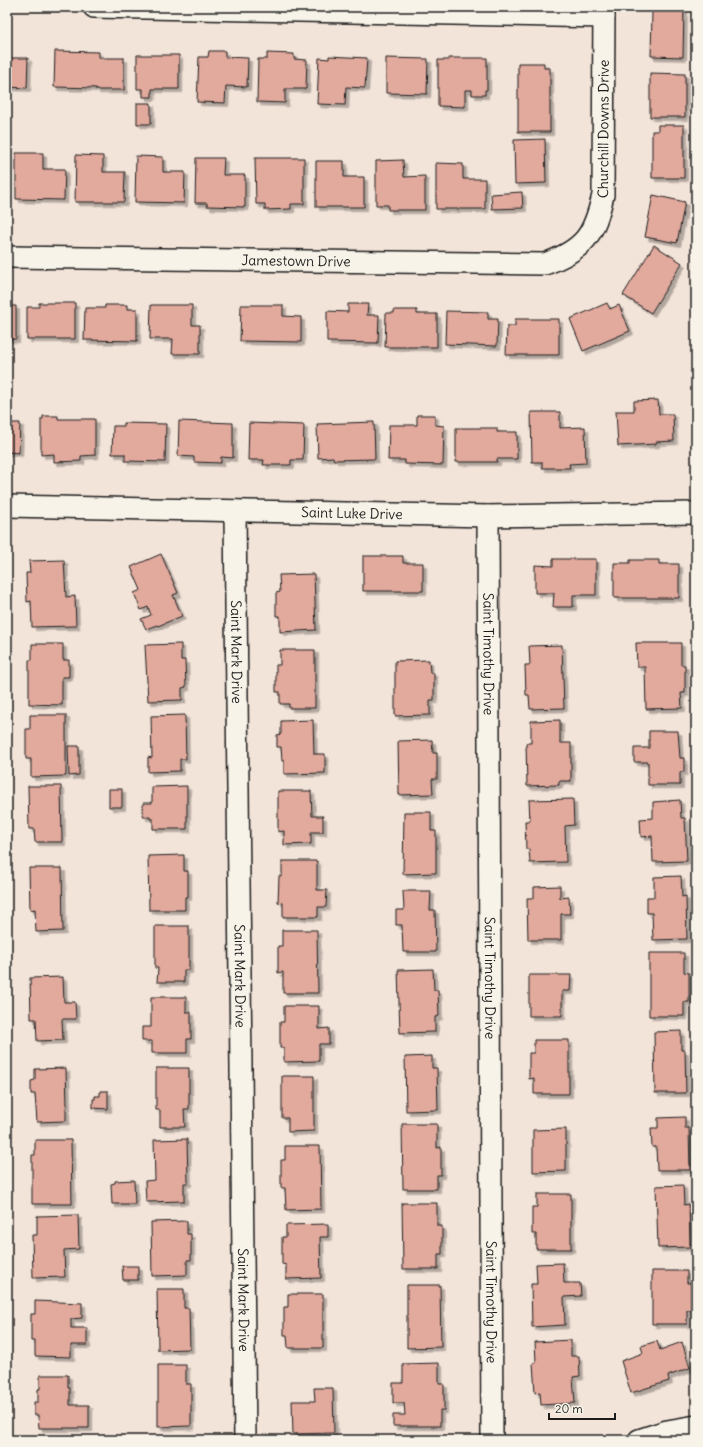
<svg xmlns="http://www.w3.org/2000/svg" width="703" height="1447" font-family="Delius,sans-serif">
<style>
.building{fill:#e2a99d;stroke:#1c1c1c;filter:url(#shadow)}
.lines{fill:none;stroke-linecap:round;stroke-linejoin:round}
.minor-casing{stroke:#1c1c1c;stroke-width:24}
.minor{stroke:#f7f3e8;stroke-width:21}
.labels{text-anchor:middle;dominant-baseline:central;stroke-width:3;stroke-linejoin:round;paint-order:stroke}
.street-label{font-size:14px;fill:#1c1c1c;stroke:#f7f3e8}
</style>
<defs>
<filter id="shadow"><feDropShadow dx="3.5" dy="3.5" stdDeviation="0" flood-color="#0004"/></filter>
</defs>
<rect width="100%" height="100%" fill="#f3e4d9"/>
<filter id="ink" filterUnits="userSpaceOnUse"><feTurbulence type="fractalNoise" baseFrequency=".025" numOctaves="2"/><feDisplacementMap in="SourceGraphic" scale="8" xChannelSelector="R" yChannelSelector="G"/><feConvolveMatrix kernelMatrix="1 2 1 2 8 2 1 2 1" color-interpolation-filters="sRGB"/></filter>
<g filter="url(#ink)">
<path class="building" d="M 656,7 L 684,7 L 683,57 L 651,56 L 652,11 L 656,11 Z
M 55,51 L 99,52 L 99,58 L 124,58 L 124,90 L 96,90 L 96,88 L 54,87 Z
M 209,51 L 225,51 L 225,57 L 248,58 L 247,87 L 226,86 L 225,103 L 197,102 L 199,57 L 208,57 Z
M 267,53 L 294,54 L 294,59 L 307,60 L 306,89 L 285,89 L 285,103 L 257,102 L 258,59 L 267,59 Z
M 137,55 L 179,55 L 179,89 L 152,89 L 152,97 L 143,97 L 143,89 L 137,89 Z
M 329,56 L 367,58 L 365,88 L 346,87 L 345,105 L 317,104 L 319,58 L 329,59 Z
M 7,58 L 28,58 L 27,88 L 7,87 Z
M 386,58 L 428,59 L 427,94 L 386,93 Z
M 449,58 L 487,58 L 487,90 L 485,90 L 485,95 L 472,95 L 472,90 L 465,90 L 465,107 L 438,106 L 438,60 L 449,60 Z
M 518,63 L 544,63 L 544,68 L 550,68 L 550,132 L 518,132 Z
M 650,73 L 685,74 L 685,117 L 650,117 Z
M 137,103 L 151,103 L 151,124 L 137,124 Z
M 658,125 L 684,125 L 684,178 L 652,178 L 652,131 L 658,131 Z
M 545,139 L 546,183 L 515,184 L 514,140 Z
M 16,153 L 43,153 L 43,169 L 65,169 L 64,200 L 16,199 Z
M 76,155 L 103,156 L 103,172 L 125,172 L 124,202 L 75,202 Z
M 136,156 L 163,157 L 163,172 L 185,172 L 184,203 L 135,202 Z
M 196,158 L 224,158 L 223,175 L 245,175 L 245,207 L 207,206 L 207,203 L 195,203 Z
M 255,158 L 304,158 L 304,204 L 291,204 L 291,209 L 265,210 L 265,204 L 256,204 Z
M 403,160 L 404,177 L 425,176 L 425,210 L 388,210 L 388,205 L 376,205 L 376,161 Z
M 316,161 L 344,161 L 344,177 L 364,177 L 364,207 L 316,207 Z
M 436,163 L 463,164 L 463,179 L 485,179 L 485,209 L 436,209 Z
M 522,192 L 523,208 L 492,209 L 491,194 Z
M 653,195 L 685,202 L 677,243 L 645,237 Z
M 654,245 L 682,263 L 651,313 L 623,295 Z
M 39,303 L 75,303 L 75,339 L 27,339 L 27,307 L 39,307 Z
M 607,303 L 610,309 L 619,305 L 630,331 L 583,351 L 570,319 Z
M 348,304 L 368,304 L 367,315 L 379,315 L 378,343 L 327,342 L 327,311 L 348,312 Z
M 105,305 L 127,305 L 127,309 L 137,309 L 137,341 L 84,340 L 85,308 L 105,308 Z
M 151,305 L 192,305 L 192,325 L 200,325 L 200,354 L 172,354 L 173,339 L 150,339 Z
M 241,305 L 283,305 L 283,316 L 301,317 L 301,342 L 240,341 Z
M 7,306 L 16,306 L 16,339 L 7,339 Z
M 394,310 L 417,310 L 417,314 L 437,314 L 437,347 L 385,347 L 386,313 L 394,313 Z
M 446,311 L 488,312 L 488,319 L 498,319 L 497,346 L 445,344 Z
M 515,319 L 559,319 L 559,355 L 506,355 L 507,326 L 515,326 Z
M 658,400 L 659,414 L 673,414 L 674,441 L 656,442 L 656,444 L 618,446 L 616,411 L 634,411 L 634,401 Z
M 531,412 L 560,412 L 560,428 L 585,427 L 586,463 L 569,464 L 570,468 L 542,468 L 542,462 L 532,462 Z
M 417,415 L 435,415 L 435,425 L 444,426 L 443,465 L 405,464 L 405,460 L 388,460 L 389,425 L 417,425 Z
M 43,416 L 58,416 L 58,419 L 95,419 L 95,455 L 81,456 L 81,461 L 54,462 L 54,454 L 41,455 L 41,419 L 43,419 Z
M 7,421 L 7,423 L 20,423 L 19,453 L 8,452 L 7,454 Z
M 179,421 L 233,423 L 233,458 L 221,457 L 221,463 L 194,462 L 194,457 L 178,456 Z
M 374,422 L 375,459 L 334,460 L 333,457 L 318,458 L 317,424 Z
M 124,423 L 166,424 L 165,462 L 125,461 L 125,454 L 112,454 L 113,426 L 124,426 Z
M 249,423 L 304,425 L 303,460 L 291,460 L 291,465 L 263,465 L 264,460 L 248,460 Z
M 456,428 L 497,428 L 497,432 L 517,432 L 517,459 L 497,459 L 497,462 L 456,462 Z
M 161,554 L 178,593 L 173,595 L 182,616 L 158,626 L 157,625 L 146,629 L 141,619 L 151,615 L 148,607 L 141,610 L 134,593 L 141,590 L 131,567 Z
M 363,556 L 403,556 L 403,563 L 423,563 L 423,591 L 363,591 Z
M 553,559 L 596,559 L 596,595 L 573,595 L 573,607 L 553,607 L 554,593 L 535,593 L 535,565 L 553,566 Z
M 64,560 L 66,597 L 75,596 L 76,626 L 32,627 L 31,601 L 27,602 L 26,573 L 30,573 L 29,561 Z
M 630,560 L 659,560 L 659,564 L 679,564 L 679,598 L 614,598 L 614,563 L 630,563 Z
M 314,574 L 316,630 L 280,632 L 280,616 L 276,616 L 276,593 L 280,592 L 279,575 Z
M 636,643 L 681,643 L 681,665 L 685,665 L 685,693 L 681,693 L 682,708 L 646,709 L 645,667 L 637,667 Z
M 32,644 L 63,644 L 63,660 L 69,660 L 69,677 L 62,677 L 62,705 L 29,704 L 29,660 L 32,660 Z
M 181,644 L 181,660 L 185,660 L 186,687 L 182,688 L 182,700 L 148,701 L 145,645 Z
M 562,645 L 564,708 L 530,709 L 529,695 L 526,695 L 525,665 L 530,665 L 529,646 Z
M 280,650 L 315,650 L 315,708 L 289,708 L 289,704 L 280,704 L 280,692 L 276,692 L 276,665 L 280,665 Z
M 429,660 L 430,673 L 434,673 L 434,700 L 430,700 L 430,715 L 395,716 L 395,661 Z
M 30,715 L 66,715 L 66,776 L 31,777 L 31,759 L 26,759 L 26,729 L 30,729 Z
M 185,715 L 186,759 L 180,759 L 180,771 L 148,772 L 148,757 L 152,758 L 151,716 Z
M 313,720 L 314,754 L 325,754 L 325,773 L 284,774 L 284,761 L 282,761 L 281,747 L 277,747 L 277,735 L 281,734 L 281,721 Z
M 560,720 L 560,743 L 571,743 L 571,781 L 559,781 L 559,785 L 527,786 L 526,743 L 531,743 L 531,721 Z
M 649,731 L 678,731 L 680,758 L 684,758 L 684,772 L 680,772 L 680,785 L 648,785 L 648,762 L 634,762 L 634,748 L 649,748 Z
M 432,740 L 433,753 L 437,753 L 437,779 L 432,779 L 433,794 L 399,795 L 398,741 Z
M 68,746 L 79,746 L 79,775 L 69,776 Z
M 28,786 L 61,786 L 62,842 L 35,842 L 34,829 L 29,829 Z
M 187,786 L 187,829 L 153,829 L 153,819 L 150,819 L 150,817 L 143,817 L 143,803 L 152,803 L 152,787 Z
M 109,789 L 122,789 L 122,807 L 109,807 Z
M 278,791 L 311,791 L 312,816 L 323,816 L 323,832 L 311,832 L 311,844 L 284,845 L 284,831 L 278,832 Z
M 573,799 L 574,825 L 565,826 L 566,862 L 530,863 L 529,849 L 526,849 L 525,821 L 530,821 L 529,800 Z
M 680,800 L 681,818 L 685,818 L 687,861 L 653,862 L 652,836 L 641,837 L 640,819 L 653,818 L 653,802 Z
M 404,812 L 431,812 L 431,831 L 436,831 L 436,873 L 403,874 Z
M 184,855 L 184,871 L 188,871 L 188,897 L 185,897 L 185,910 L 149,910 L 148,856 Z
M 282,861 L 317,861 L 317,890 L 327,890 L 326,907 L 318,907 L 318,917 L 283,917 L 283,903 L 278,902 L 279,876 L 282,876 Z
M 29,868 L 62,868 L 63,931 L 36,932 L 35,909 L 30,910 Z
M 681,876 L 682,897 L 686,896 L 687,939 L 653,940 L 652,913 L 647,913 L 647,897 L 654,897 L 654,877 Z
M 560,886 L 560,898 L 569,897 L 570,914 L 561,914 L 561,940 L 528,940 L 527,898 L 534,898 L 534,887 Z
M 403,891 L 431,891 L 430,910 L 435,910 L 436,952 L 403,952 L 402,925 L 396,925 L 396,910 L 404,910 Z
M 155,926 L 189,926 L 189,970 L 184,970 L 184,982 L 157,982 L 158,968 L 155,968 Z
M 282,930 L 317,930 L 318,993 L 283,993 L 283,972 L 278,973 L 278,946 L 282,946 Z
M 649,953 L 684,953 L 684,972 L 689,973 L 689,1002 L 684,1002 L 684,1016 L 649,1016 Z
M 433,969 L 434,990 L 438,990 L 439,1016 L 435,1017 L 435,1032 L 400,1033 L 398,970 Z
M 529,975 L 571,975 L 570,991 L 562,991 L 562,1016 L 529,1016 Z
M 63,977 L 64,1002 L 75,1002 L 76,1019 L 62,1019 L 63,1040 L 37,1041 L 36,1019 L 31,1019 L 30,978 Z
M 151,997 L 186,997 L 186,1012 L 191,1012 L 191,1039 L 187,1039 L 187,1053 L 152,1053 L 152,1041 L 142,1041 L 142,1027 L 151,1027 Z
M 284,1006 L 319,1006 L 319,1029 L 329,1028 L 329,1044 L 319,1044 L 319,1061 L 284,1062 L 284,1048 L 280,1048 L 280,1022 L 284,1022 Z
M 681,1031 L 681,1050 L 685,1050 L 686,1093 L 655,1093 L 654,1032 Z
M 534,1040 L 569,1040 L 569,1094 L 534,1094 L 534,1078 L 529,1079 L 529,1053 L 534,1053 Z
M 432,1056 L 432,1068 L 437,1068 L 438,1110 L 406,1111 L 405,1057 Z
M 66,1068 L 67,1107 L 66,1107 L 66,1121 L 37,1122 L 35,1094 L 31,1094 L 31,1081 L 35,1080 L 35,1069 Z
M 156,1068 L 189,1068 L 189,1109 L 184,1109 L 185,1127 L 160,1127 L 160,1110 L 156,1110 Z
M 282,1076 L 314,1076 L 314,1131 L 288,1132 L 288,1118 L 282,1118 Z
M 100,1091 L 108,1091 L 108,1109 L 93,1108 L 93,1099 L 95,1099 L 95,1096 L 100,1096 Z
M 685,1117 L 685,1128 L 689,1128 L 690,1170 L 657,1170 L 656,1147 L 652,1147 L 651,1128 L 658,1128 L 658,1118 Z
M 402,1124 L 437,1124 L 437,1148 L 441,1147 L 441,1175 L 437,1175 L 437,1189 L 403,1189 Z
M 566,1129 L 566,1171 L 533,1172 L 533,1130 Z
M 187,1139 L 188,1183 L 184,1183 L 184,1201 L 146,1202 L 145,1181 L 155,1180 L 154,1140 Z
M 35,1140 L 71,1140 L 72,1204 L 32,1204 L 32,1155 L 35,1155 Z
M 285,1146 L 320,1146 L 321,1209 L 286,1210 L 285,1188 L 281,1188 L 281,1160 L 285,1160 Z
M 134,1180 L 135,1204 L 112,1204 L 111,1184 L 115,1183 L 115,1181 Z
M 683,1185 L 684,1205 L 689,1204 L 690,1247 L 658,1248 L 656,1186 Z
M 537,1194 L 571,1194 L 571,1249 L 536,1249 L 536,1234 L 532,1234 L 532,1207 L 537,1207 Z
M 402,1203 L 437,1203 L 437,1226 L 442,1226 L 442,1254 L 438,1254 L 438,1269 L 403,1269 Z
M 78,1215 L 79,1249 L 64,1250 L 65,1277 L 33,1278 L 32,1235 L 37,1235 L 37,1216 Z
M 187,1221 L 187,1234 L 191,1234 L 191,1260 L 187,1260 L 187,1275 L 152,1276 L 151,1222 Z
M 328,1224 L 328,1237 L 320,1237 L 321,1278 L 286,1279 L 286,1265 L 282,1264 L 282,1237 L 286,1237 L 286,1225 Z
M 563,1263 L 564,1283 L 580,1283 L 581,1296 L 564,1297 L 565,1325 L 532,1327 L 531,1284 L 537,1284 L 536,1264 Z
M 122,1266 L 138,1266 L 138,1280 L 123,1280 Z
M 652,1271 L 687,1271 L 687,1283 L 691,1283 L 691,1310 L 687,1310 L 687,1324 L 652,1324 Z
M 407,1285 L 440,1285 L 441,1347 L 407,1348 Z
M 157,1289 L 184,1289 L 184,1308 L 189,1308 L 190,1349 L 158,1350 Z
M 288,1294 L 323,1294 L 323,1348 L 288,1348 L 287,1335 L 284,1335 L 284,1307 L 288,1307 Z
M 35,1301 L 82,1303 L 82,1318 L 71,1319 L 71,1328 L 87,1328 L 87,1345 L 71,1345 L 71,1357 L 35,1356 L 35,1341 L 31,1341 L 31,1314 L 35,1314 Z
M 571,1340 L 571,1356 L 579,1356 L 580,1376 L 573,1377 L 575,1403 L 541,1405 L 540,1392 L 535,1393 L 533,1363 L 536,1362 L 535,1342 Z
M 657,1341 L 660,1350 L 682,1342 L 690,1368 L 668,1376 L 669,1381 L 631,1393 L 621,1361 L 643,1353 L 641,1346 Z
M 439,1363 L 439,1384 L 444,1384 L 444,1410 L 440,1410 L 440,1426 L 393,1426 L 393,1415 L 405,1415 L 404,1403 L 393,1403 L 393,1383 L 403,1383 L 403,1364 Z
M 158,1365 L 186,1365 L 186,1384 L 191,1384 L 191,1426 L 158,1427 Z
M 40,1375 L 68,1375 L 68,1388 L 70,1388 L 70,1405 L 89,1405 L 89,1428 L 39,1428 L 38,1415 L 34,1415 L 34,1402 L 38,1402 L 38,1389 L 40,1389 Z
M 314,1388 L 333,1388 L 334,1433 L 293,1434 L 292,1401 L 315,1401 Z"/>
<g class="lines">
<defs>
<g id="minor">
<path d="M 94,7 L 604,17"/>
<path id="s1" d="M 7,257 L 545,264 C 585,249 594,235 603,195 L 604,7"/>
<path id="s2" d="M 7,506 L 488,516 L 696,513"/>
<path id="s3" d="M 235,511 L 245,1440"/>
<path id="s4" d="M 488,516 L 492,1440"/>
<path d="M 639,1440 L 667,1431 L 696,1426"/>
</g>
</defs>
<use href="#minor" class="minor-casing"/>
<use href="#minor" class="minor"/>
</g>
</g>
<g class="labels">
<g class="street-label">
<text stroke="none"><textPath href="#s1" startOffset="700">Churchill Downs Drive</textPath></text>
<text stroke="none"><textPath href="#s1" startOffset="289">Jamestown Drive</textPath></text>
<text stroke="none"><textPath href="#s2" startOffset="345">Saint Luke Drive</textPath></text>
<text stroke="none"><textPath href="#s3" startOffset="141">Saint Mark Drive</textPath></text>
<text stroke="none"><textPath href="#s4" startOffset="138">Saint Timothy Drive</textPath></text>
<text stroke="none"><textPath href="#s3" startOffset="465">Saint Mark Drive</textPath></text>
<text stroke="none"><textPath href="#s4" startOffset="462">Saint Timothy Drive</textPath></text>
<text stroke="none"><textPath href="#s3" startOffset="789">Saint Mark Drive</textPath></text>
<text stroke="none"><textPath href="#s4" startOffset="786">Saint Timothy Drive</textPath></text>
</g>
</g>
<rect width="703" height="1447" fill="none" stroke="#f7f3e8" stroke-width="24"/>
<rect x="12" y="12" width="679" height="1423" fill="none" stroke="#1c1c1c" stroke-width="1.5" filter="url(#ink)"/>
<path d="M549 1413v6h66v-6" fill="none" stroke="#1c1c1c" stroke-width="2"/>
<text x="555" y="1413" font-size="12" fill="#1c1c1c" stroke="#f7f3e8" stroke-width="3" paint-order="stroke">20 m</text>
</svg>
